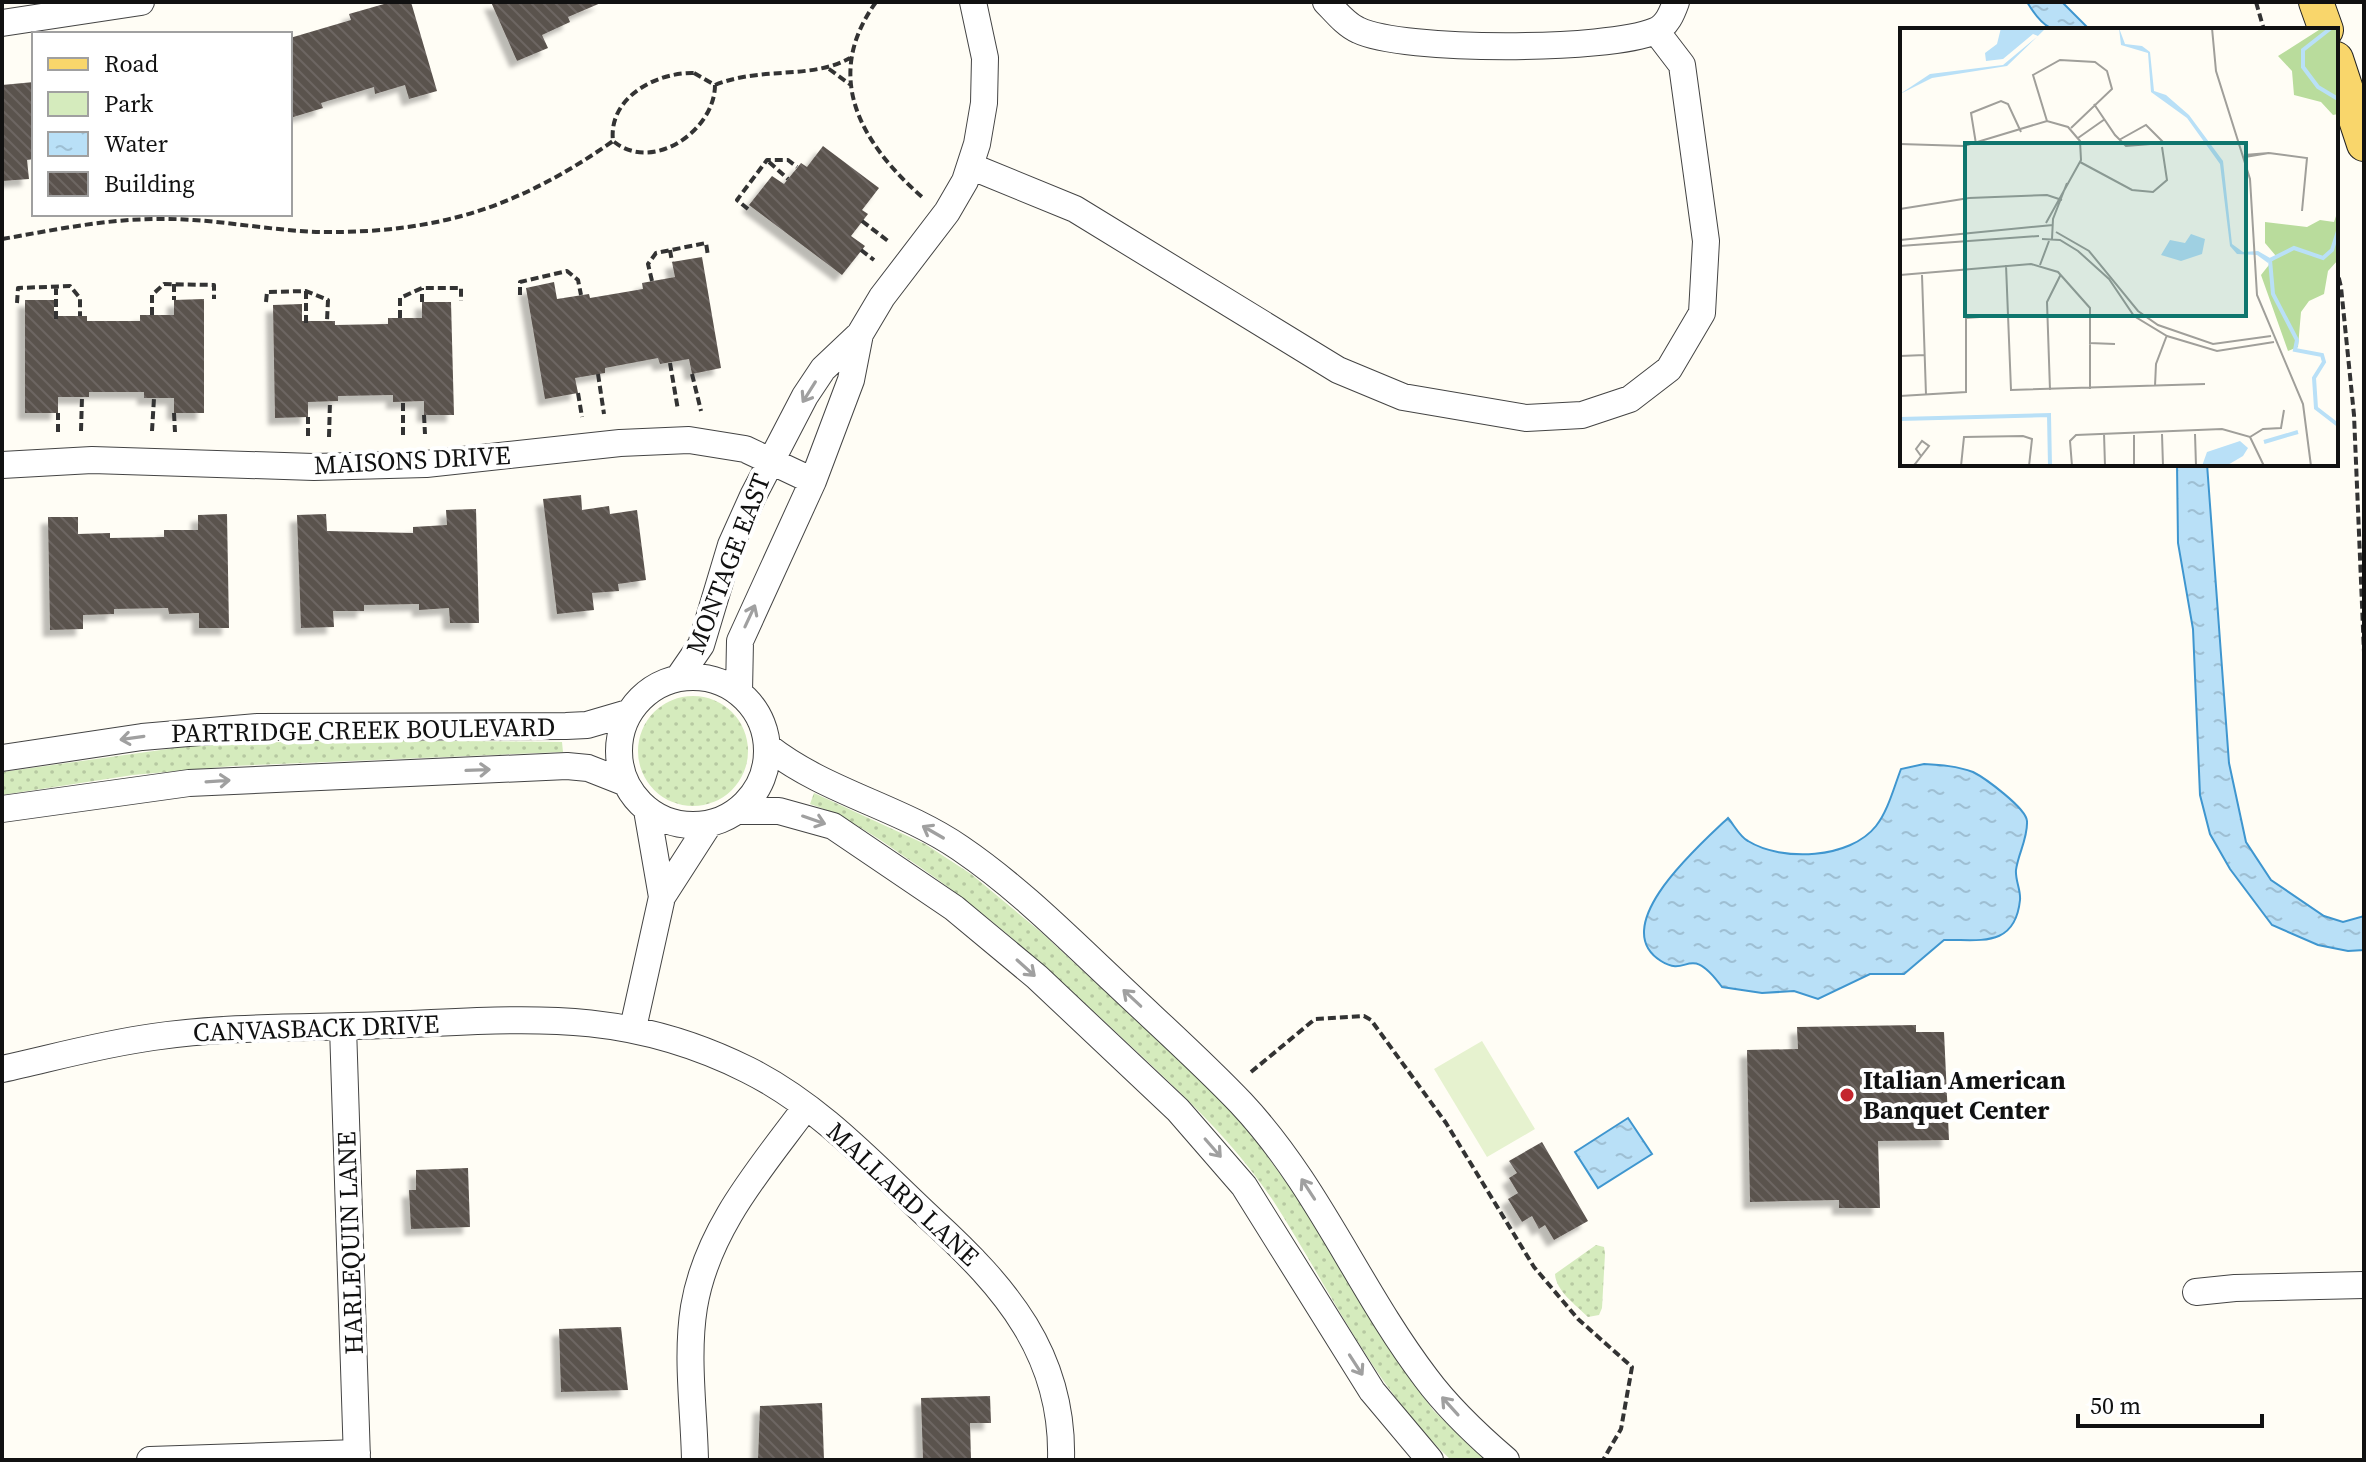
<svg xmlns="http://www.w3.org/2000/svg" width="2366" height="1462" font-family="'Source Serif 4',serif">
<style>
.green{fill:url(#green-dots)}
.pitch{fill:#e6f2cf}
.water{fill:url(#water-ripples);stroke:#3f96cf;stroke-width:2}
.building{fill:url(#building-back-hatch);filter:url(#shadow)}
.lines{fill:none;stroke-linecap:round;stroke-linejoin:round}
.minor-casing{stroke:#444;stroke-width:28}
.major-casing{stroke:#222;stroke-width:36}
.path{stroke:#333;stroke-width:4;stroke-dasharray:8 4;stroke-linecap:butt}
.minor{stroke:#fff;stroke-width:26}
.major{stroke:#f9d66b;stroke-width:34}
.oneway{stroke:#a0a0a0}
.poi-dot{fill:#c4262e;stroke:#fff;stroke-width:3}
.labels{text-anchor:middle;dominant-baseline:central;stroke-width:8;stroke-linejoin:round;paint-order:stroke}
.street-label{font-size:26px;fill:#111;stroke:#fff}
.poi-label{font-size:26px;font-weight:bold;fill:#111;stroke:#fff;text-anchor:start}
.inset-river{fill:none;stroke:#b9e0f7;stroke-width:4}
.inset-road{fill:none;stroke:#a09f9a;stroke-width:2}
.view{fill:#0f766e;fill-opacity:0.15;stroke:#0f766e;stroke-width:4}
.inset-edge{fill:none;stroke:#111;stroke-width:4}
</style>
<defs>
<pattern id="green-dots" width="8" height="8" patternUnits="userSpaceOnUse" patternTransform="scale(2)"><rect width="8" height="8" fill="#d5ebbd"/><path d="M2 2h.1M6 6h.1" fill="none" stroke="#b6c8a1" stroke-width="1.8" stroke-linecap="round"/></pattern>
<pattern id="water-ripples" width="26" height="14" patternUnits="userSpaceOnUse" patternTransform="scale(2)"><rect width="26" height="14" fill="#b9e0f7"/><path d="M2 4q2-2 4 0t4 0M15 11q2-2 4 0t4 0" fill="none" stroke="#9ebfd3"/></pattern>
<pattern id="building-back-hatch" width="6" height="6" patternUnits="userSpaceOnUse" patternTransform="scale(2)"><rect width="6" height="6" fill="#5a524d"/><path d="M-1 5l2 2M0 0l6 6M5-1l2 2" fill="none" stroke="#6d6662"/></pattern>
<filter id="shadow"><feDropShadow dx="-7" dy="7" stdDeviation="2" flood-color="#0004"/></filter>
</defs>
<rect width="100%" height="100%" fill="#fffdf5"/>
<path class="green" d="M638 751a55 55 0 1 1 110 0a55 55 0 1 1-110 0Z
M 335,740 L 562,742 L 563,752 L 233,766 L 133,775 L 2,795 L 2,772 L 197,745 Z
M 814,793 L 925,844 L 971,874 L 1042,933 L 1211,1090 L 1251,1134 L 1295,1194 L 1414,1384 L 1434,1411 L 1485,1460 L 1451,1460 C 1374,1388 1330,1289 1274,1202 C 1228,1133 1165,1078 1105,1022 C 1041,962 978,905 905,857 C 875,836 846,816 810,804 Z
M 1596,1245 L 1604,1247 L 1605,1254 L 1602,1308 L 1599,1315 L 1588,1317 C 1576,1305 1556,1291 1555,1274 Z"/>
<path class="pitch" d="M 1482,1041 L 1535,1129 L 1487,1157 L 1434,1069 Z"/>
<path class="water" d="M 2027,2 L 2062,2 L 2090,30 C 2054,30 2047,35 2027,2 Z
M 2177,464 L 2207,464 L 2229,763 L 2246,842 L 2271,880 L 2324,916 L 2343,922 L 2364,916 L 2364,950 L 2348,951 L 2318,945 L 2272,925 L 2230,869 L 2210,834 L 2200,795 L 2193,629 L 2178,543 Z
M 1924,764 C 1941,765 1957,766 1973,772 C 1985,778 2026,808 2027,821 C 2028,838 2018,854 2016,870 C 2015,880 2021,890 2020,900 C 2015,949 1978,939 1944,940 L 1904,974 L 1870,974 L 1818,999 L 1794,991 L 1762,993 L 1722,987 C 1688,941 1689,979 1661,961 C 1605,926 1703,842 1728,818 C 1734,825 1740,837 1748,841 C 1782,862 1850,859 1876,826 C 1888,811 1894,787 1901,769 Z
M 1628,1118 L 1652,1154 L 1598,1188 L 1575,1152 Z"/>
<path class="building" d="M 391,2 L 411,2 L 437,91 L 409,99 L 405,85 L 375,94 L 374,87 L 321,103 L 323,108 L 290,118 L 290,38 L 351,20 L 349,14 Z
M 491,2 L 603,2 L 568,17 L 570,22 L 542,35 L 548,48 L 517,61 Z
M 34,82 L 34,159 L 27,160 L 29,179 L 2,181 L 2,85 Z
M 823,146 L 879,188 L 862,210 L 868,214 L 851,236 L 865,246 L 842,275 L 749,205 L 772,176 L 784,184 L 801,163 L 807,167 Z
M 702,257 L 721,368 L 692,374 L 689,359 L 660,364 L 658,358 L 605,368 L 605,373 L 575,378 L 578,393 L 545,399 L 526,288 L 554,282 L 557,299 L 589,294 L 590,298 L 643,289 L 642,283 L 675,277 L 672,262 Z
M 204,299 L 204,413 L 174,413 L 174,398 L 144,398 L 144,392 L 89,392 L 89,397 L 58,397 L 58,413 L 25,413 L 25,300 L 54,300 L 54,316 L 87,316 L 87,321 L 140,321 L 140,315 L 174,315 L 174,300 Z
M 422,302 L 451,302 L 454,415 L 424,415 L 424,401 L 393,402 L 393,395 L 338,396 L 338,401 L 308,402 L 308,417 L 275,418 L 273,305 L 302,304 L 302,321 L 335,321 L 335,325 L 388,324 L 388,318 L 422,318 Z
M 581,495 L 582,510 L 609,506 L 610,514 L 637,510 L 646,580 L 618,584 L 619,591 L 592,593 L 594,610 L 557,614 L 543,499 Z
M 476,509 L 479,623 L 450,623 L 449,608 L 419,610 L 419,604 L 364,605 L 364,611 L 333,611 L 334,627 L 301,628 L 297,515 L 326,514 L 327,531 L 413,533 L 413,527 L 447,525 L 446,510 Z
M 227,514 L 229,628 L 199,628 L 199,613 L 169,614 L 168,608 L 114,609 L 114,614 L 83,615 L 83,629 L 50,630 L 48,517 L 78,517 L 78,534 L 110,533 L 110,538 L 164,537 L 164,530 L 198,530 L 198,515 Z
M 1916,1025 L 1916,1032 L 1944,1032 L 1949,1140 L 1878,1141 L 1880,1208 L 1839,1208 L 1839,1200 L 1750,1202 L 1747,1050 L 1798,1049 L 1797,1027 Z
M 1542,1142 L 1588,1221 L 1554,1240 L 1545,1225 L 1539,1229 L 1532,1216 L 1522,1222 L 1508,1199 L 1518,1193 L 1509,1178 L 1517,1173 L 1509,1161 Z
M 468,1168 L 470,1227 L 411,1229 L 409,1190 L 416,1190 L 416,1170 Z
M 621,1327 L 628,1390 L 561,1392 L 559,1329 Z
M 990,1396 L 991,1423 L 970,1423 L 971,1460 L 923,1460 L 921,1398 Z
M 822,1403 L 824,1460 L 758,1460 L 760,1406 Z"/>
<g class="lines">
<defs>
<path id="minor" d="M 1326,2 C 1335,11 1346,25 1358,30 C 1403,52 1608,51 1655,31 C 1667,26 1672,13 1676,2
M 2,23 L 141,2
M 970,166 L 1075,209 L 1338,370 L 1403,397 L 1526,418 L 1582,415 L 1630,399 L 1669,369 L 1702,313 L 1706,241 L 1682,65 L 1656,31
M 2,465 L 92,460 L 314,467 L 426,464 L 620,443 L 689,440 L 745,449 L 813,481
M619 751a74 74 0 1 1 148 0a74 74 0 1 1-148 0Z
M 679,677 L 701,645 L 731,545 L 753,496 L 805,396 L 823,369 L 860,334 L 882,297 L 947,212 L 965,181 L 977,144 L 984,103 L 985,58 L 973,2
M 739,692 L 740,641 L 813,481 L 851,380 L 860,334
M 768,747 C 825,792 900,807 960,848 C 1016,886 1065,935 1115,982 C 1157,1022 1201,1061 1241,1103 C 1318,1185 1359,1290 1426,1378 C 1449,1409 1478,1436 1506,1460
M 2,758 L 142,737 L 258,727 L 566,726 L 587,725 L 628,713
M 2,809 L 189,783 L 567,766 L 588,768 L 626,783
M 647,810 L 662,897
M 737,811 L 779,811 L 833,826 L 954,908 L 1037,977 L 1178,1110 L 1244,1186 L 1372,1391 L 1430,1460
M 343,1027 L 357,1460
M 633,1028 L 662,897 L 709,824
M 2,1069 C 52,1058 102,1044 153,1037 C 229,1026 307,1028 384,1025 C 521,1020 620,1006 748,1070 C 820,1106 874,1166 932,1220 C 1005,1287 1064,1354 1061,1460
M 2196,1292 L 2235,1288 L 2364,1285
M 150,1460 L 357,1453
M 695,1460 C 694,1410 686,1357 694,1307 C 707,1229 760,1169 806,1107"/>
<path id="major" d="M 2316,2 L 2326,30
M 2336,59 L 2364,144"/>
</defs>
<use href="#minor" class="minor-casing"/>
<use href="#major" class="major-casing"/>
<path class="path" d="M 876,2 C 822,77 861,143 922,197
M 2256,2 L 2264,30
M 829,69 L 851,85
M 694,73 L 715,85 C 715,130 653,174 613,141 C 608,97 657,72 694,73 Z
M 715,85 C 762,66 811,80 850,58
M 769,162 L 788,179
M 748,209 L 737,200 L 767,160 L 788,160 L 797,167
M 862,221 L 888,241
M 2,239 C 54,230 105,219 159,219 C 214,218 268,231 323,232 C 439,233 519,207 613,141
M 670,250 L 672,262
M 861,250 L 874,260
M 2336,266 L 2341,287 L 2354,415 L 2364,652
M 652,281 L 648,264 L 656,253 L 706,243 L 708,256
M 174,284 L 174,300
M 56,287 L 56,320
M 306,291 L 306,325
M 520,295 L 520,282 L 567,271 L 578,280 L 581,295
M 266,302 L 267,292 L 306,291 L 328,300 L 327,321
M 422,302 L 422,288
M 17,303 L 18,288 L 70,286 L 80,298 L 80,316
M 152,315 L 152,295 L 164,284 L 214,285 L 214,299
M 400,318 L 400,298 L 422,288 L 461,288 L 461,301
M 670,363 L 678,410
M 598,374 L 604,414
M 692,374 L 701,411
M 578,393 L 582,417
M 174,413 L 175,432
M 424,415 L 425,434
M 81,431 L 82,397
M 152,431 L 154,398
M 58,432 L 58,413
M 403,435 L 403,401
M 308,436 L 308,417
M 329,437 L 330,401
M 1251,1072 L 1315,1019 L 1364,1016 L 1371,1020 L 1446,1123 L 1534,1267 L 1578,1319 L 1632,1367 L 1621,1429 L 1603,1460"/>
<use href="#minor" class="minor"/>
<use href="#major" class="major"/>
</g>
<defs><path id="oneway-shaft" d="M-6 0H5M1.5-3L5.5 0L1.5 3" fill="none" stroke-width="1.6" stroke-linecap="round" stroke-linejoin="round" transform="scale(2)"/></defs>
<g class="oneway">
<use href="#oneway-shaft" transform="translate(809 392) rotate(122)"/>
<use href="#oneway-shaft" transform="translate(750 616) rotate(-65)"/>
<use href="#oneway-shaft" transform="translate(132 738) rotate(172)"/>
<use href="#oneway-shaft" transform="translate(478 770) rotate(-2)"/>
<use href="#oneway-shaft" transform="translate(218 781) rotate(-4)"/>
<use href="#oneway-shaft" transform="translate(814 820) rotate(19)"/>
<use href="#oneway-shaft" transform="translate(933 832) rotate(-150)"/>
<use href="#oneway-shaft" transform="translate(1026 968) rotate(42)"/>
<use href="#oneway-shaft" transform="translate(1132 998) rotate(-137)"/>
<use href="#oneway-shaft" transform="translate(1213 1148) rotate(49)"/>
<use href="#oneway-shaft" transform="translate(1308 1189) rotate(-123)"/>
<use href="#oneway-shaft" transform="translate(1356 1365) rotate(57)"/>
<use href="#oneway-shaft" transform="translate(1450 1406) rotate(-132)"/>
</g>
<circle class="poi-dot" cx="1847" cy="1095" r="8"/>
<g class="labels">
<g class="street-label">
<text transform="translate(412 460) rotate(-3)">MAISONS DRIVE</text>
<text transform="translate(728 564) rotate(-69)">MONTAGE EAST</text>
<text transform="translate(363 730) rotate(-1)">PARTRIDGE CREEK BOULEVARD</text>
<text transform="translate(316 1028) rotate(-2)">CANVASBACK DRIVE</text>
<text transform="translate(903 1194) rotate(43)">MALLARD LANE</text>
<text transform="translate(350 1243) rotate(-92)">HARLEQUIN LANE</text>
</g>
<g class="poi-label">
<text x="1863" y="1080">Italian American<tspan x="1863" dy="30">Banquet Center</tspan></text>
</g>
</g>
<g transform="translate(1900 28)">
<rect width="438" height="438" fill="#fffdf5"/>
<path d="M 422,0 L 438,0 L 438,86 L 433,87 L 421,74 L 394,67 L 392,43 L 378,28 ZM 438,182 L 438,232 L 428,243 L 424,266 L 409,273 L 401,284 L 398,319 L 388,323 L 361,247 L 376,228 L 365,215 L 365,194 L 407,199 L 420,192 L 434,194 Z" fill="#b9dc9c"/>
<path d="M 101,0 L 146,0 L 107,38 L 32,50 L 0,66 L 30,46 L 103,37 L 138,8 L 133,6 L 103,31 L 86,33 L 85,25 L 97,16 ZM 219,0 L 225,16 L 242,18 L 250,24 L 254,63 L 266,67 L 289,87 L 323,133 L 332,216 L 343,224 L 358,223 L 370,230 L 368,235 L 357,227 L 337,226 L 330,218 L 320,136 L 287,90 L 251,64 L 248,25 L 221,17 ZM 291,206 L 305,211 L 302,226 L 281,233 L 261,227 L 270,212 L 285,215 ZM 340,413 L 348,420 L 343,428 L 326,438 L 302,438 L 307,424 Z" fill="#b9e0f7"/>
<path class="inset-river" d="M 431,0 L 403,22 L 403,39 L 418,59 L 438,71M 438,203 L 432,222 L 423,230 L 394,220 L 370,232 L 373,266 L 397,312 L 395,322 L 422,327 L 424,334 L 414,350 L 416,380 L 438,397M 0,391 L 149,387 L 150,438M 364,414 L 398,404"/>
<path class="inset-road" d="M 312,0 L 316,43 L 350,151 L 357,267 L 403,376 L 411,438M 194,76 L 215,107 L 226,118 L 264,115 L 246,97 L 219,112M 147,93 L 133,47 L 160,32 L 195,34 L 207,43 L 212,61 L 171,100M 178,110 L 205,91M 0,116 L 64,118 L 147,93 L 168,99 L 180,113 L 181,132 L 146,195M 76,116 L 71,85 L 101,73 L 108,76 L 121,104M 369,125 L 407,130 L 402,183M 344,127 L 369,125 L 345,129M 180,134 L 232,162 L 253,164 L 267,152 L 262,119M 0,181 L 69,170 L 147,167 L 162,172M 156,204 L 189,223 L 238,283 L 258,297 L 313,316 L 371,308M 142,211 L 160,212 L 178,223 L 209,251 L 234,288 L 267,308 L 317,323 L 374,314M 152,211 L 153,191 L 167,155M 0,212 L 153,197M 0,218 L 139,208M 106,237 L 111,362 L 305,356M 140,237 L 149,213M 0,247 L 131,236 L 158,244 L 190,280 L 190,361M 22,247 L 26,367M 189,315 L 215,316M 0,328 L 25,327M 255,358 L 256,336 L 267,307M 150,362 L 147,274 L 161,246M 0,368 L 66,364 L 66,290 L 107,287M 204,405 L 205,438M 262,406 L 263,438M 295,406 L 296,438M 234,407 L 234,438M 350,409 L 364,438M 13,438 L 15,436 L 29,418 L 22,413 L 16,421 L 21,428M 61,438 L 64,409 L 123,408 L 132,411 L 129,438M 172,438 L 170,413 L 176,407 L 322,401 L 350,409 L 363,401 L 381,400 L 384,382"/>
<path class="view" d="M 65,115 L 346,115 L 346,288 L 65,288 Z"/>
<rect width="438" height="438" class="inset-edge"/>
</g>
<rect width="2366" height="1462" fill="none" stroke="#111111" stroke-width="8"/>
<rect x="32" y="32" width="260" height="184" fill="#ffffff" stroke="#a0a0a0" stroke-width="2"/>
<rect x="48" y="58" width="40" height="12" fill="#f9d66b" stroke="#a0a0a0" stroke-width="2"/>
<text x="104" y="72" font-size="24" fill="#111111">Road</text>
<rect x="48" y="92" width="40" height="24" fill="#d5ebbd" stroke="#a0a0a0" stroke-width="2"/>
<text x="104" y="112" font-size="24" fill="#111111">Park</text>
<rect x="48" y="132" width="40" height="24" fill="url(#water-ripples)" stroke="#a0a0a0" stroke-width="2"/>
<text x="104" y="152" font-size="24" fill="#111111">Water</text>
<rect x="48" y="172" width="40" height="24" fill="url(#building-back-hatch)" stroke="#a0a0a0" stroke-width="2"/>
<text x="104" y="192" font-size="24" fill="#111111">Building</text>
<path d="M2078 1414v12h184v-12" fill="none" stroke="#111111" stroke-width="4"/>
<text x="2090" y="1414" font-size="24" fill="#111111" stroke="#ffffff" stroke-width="6" paint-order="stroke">50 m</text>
</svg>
